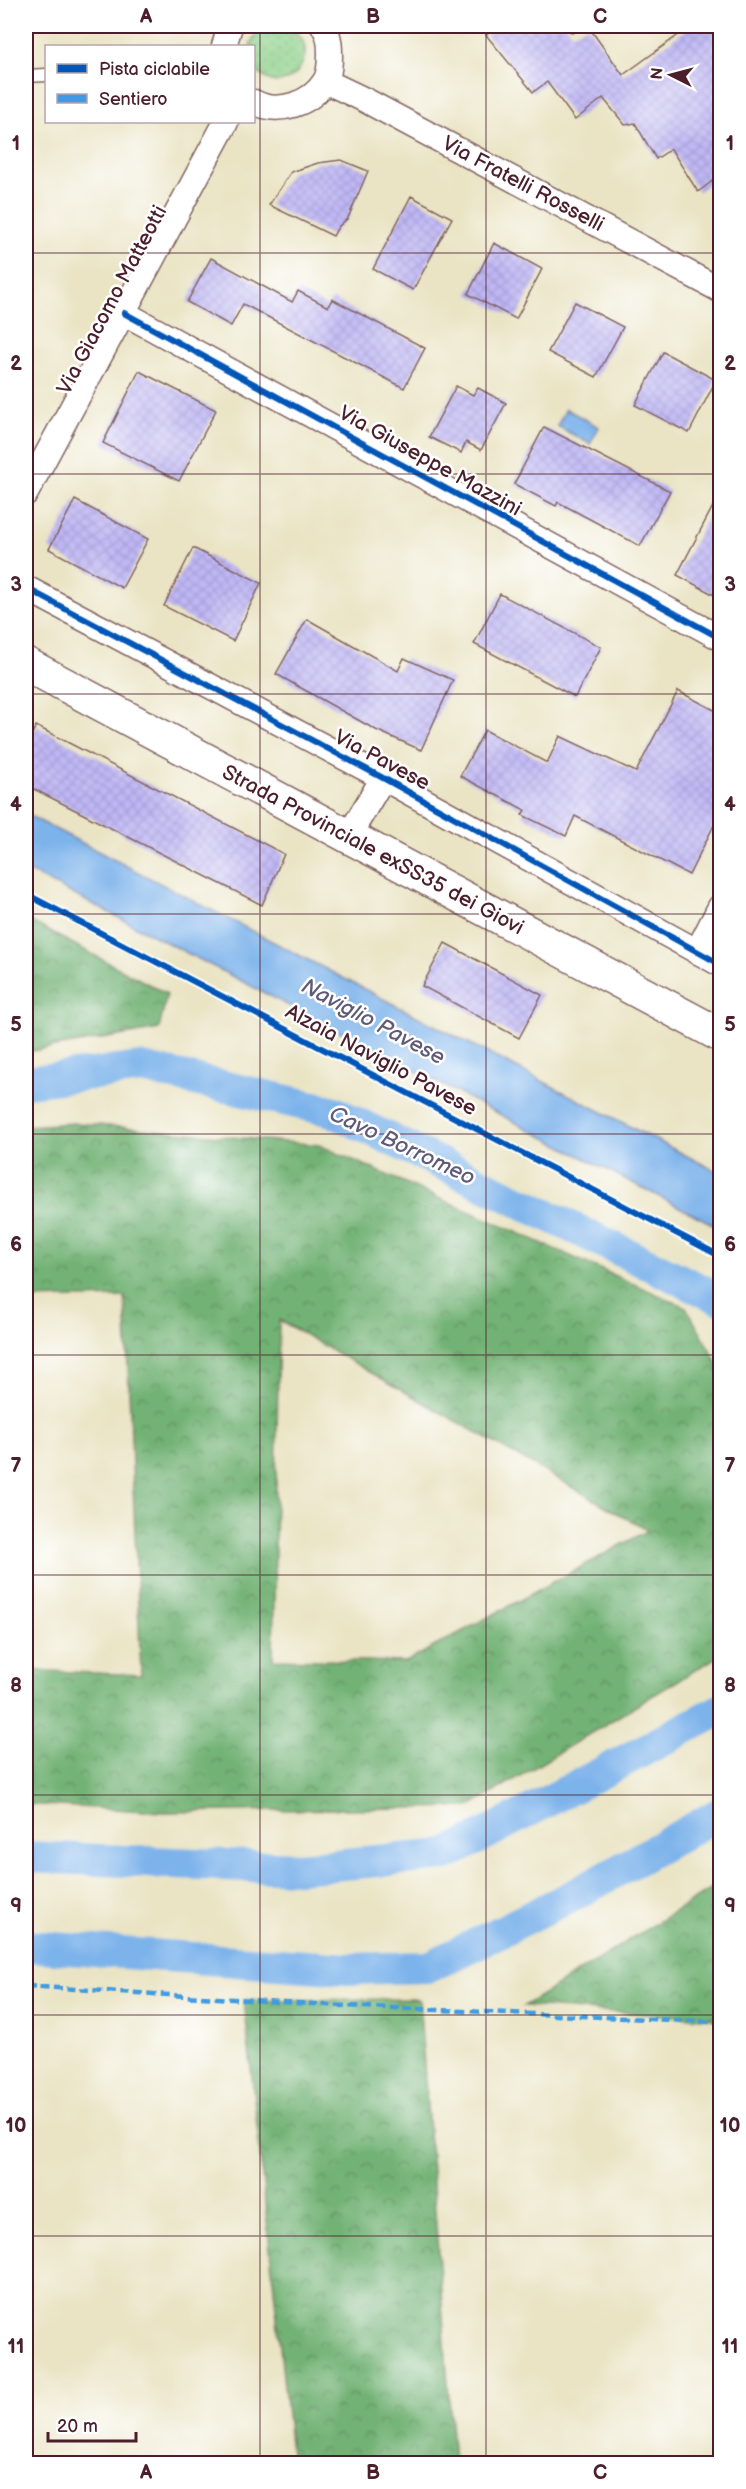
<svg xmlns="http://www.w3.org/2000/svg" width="746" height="2489" font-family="'Balsamiq Sans',sans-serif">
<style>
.grass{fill:url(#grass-dots);stroke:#6c785a;stroke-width:1.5}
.forest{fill:url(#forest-crowns);stroke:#5e6850;stroke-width:1.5;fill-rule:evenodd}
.water{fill:#7db3eb;stroke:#64698b;stroke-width:1.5}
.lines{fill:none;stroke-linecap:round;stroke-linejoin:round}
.canal{stroke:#7db3eb;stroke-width:32}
.building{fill:url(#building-cross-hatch)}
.lane-casing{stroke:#826461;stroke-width:15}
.street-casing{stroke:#826461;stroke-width:27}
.primary-casing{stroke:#826461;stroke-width:36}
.lane{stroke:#fff;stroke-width:12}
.street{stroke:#fff;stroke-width:24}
.primary{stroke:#fff;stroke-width:33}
.quiet{stroke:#409be1;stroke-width:4.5;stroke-dasharray:9 4.5;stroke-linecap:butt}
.cycleway-casing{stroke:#fff;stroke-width:10}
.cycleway{stroke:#0057b8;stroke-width:6}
.grid{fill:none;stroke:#4a1f2b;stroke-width:1.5;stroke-opacity:0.55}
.labels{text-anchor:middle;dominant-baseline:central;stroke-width:5;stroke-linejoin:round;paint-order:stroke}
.street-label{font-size:21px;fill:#4a1f2b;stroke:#fff}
.water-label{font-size:22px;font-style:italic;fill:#5e5a78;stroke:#fff}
.neatline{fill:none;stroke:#4a1f2b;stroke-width:2}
.grid-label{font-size:20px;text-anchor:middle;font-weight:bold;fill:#4a1f2b}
</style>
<defs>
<pattern id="grass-dots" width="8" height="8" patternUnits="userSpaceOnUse" patternTransform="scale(1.5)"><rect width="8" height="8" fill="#8dd089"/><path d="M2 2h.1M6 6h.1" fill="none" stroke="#7bb276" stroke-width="1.8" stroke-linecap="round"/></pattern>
<pattern id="forest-crowns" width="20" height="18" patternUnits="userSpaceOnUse" patternTransform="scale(1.5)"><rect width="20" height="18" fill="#72b275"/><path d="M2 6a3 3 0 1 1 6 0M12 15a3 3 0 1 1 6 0" fill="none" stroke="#609060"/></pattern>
<pattern id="building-cross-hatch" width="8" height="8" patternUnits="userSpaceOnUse" patternTransform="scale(1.5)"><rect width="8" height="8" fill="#bfb7f5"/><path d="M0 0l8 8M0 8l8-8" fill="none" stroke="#a69dd2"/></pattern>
</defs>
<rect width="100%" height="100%" fill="#fff"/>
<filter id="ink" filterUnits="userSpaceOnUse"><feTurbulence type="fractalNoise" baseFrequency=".0167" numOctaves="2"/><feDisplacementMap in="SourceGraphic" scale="12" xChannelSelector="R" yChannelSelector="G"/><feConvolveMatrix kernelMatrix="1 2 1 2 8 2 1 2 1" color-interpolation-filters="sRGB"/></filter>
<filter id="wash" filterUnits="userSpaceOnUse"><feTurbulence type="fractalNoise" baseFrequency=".008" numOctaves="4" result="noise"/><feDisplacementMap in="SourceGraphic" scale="24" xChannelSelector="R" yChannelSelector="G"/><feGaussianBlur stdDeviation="1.35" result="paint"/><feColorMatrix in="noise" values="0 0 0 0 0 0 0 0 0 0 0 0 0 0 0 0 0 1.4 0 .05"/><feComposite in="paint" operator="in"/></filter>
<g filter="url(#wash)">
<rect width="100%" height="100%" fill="#eae4c4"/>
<path class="grass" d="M 271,26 C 337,25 293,115 254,68 L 254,46 L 250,46 C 253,35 261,29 271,26 Z"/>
<path class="forest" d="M 26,919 L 167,994 L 159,1029 L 26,1052 Z
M 76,1123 L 319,1145 L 686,1307 L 720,1368 L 720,1655 L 469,1807 L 163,1812 L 26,1804 L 26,1670 L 141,1675 L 125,1297 L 26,1299 L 26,1126 ZM 279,1320 L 647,1530 L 647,1531 L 406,1662 L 273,1659 Z
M 720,1883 L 720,2019 L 524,2006 Z
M 419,1999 L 454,2463 L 292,2463 L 244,2000 Z"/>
<path class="water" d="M 566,409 L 599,427 L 590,444 L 557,426 Z
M 26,814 L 720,1173 L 720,1228 L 26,870 Z"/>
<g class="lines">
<path class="canal" d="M 26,1082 L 142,1068 L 332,1111 L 720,1299
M 26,1857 L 298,1868 L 446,1855 L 720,1710
M 26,1946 L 347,1969 L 429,1967 L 578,1893 L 720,1813"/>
</g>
<g id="blocks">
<path class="building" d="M 498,26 L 566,26 L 572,33 L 588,26 L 623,75 L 691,26 L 720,26 L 720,175 L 698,192 L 671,149 L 656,159 L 635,123 L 625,125 L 603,98 L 575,120 L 547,82 L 533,92 L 486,35 Z
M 341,160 L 368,171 L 348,218 L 338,227 L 333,236 L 269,205 L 291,172 L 318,163 Z
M 411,196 L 452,218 L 413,290 L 373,269 Z
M 494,243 L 542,269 L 516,319 L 468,294 Z
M 211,258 L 292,302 L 298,291 L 328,307 L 332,299 L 425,348 L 404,388 L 243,304 L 231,326 L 187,302 Z
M 575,302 L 623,327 L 596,377 L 548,352 Z
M 663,352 L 716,380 L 689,433 L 635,405 Z
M 139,371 L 216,410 L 179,481 L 103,443 Z
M 456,386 L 473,395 L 478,388 L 506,403 L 481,450 L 466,442 L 461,453 L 429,437 Z
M 544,427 L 670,491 L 640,546 L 558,502 L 556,506 L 514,484 Z
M 720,493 L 720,598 L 677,575 Z
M 75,500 L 148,539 L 122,588 L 49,549 Z
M 193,548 L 261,583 L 233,641 L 164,606 Z
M 500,594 L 601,647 L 575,697 L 474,644 Z
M 307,619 L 398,671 L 404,658 L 453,680 L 421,750 L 376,730 L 276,674 Z
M 678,691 L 720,713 L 720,813 L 689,875 L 575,816 L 566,836 L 522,815 L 525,810 L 460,776 L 485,730 L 547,763 L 560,736 L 636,772 Z
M 36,726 L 284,854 L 262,905 L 26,785 L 26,746 Z
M 445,943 L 542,995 L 519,1038 L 422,986 Z"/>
</g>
</g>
<g filter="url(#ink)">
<use href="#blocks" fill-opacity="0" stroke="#826461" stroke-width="1.5"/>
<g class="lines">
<defs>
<path id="lane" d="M 26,76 L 46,75"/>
<path id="street" d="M 224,46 L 230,26
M 325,81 L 365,100 L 720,290
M 254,102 C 278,115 311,104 325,81 C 330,73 330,62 330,53 C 330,44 329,33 323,26
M 124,313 L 720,638
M 26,493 L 226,122
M 26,588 L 383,778 L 720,964
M 348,837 L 383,778
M 697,952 L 720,907"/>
<path id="primary" d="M 26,664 L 720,1035"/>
</defs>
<use href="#lane" class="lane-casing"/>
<use href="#street" class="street-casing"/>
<use href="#primary" class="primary-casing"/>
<use href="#lane" class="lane"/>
<use href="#street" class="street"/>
<use href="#primary" class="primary"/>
<path class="quiet" d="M 26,1986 L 345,2006 L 720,2022"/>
<defs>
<path id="cycleway" d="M 124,313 L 720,638
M 26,588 L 383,778 L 720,964
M 26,894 L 720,1256"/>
</defs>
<use href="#cycleway" class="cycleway-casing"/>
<use href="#cycleway" class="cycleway"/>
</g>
</g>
<path class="grid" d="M 260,26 L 260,2464M 486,26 L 486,2464M 26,253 L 720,253M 26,474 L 720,474M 26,694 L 720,694M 26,914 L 720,914M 26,1134 L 720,1134M 26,1355 L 720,1355M 26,1575 L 720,1575M 26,1795 L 720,1795M 26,2015 L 720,2015M 26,2236 L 720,2236"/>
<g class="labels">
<g class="street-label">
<text transform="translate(523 184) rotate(28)">Via Fratelli Rosselli</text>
<text transform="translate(112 300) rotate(-62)">Via Giacomo Matteotti</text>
<text transform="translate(430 461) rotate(29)">Via Giuseppe Mazzini</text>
<text transform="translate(382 760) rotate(28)">Via Pavese</text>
<text transform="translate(373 850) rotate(28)">Strada Provinciale exSS35 dei Giovi</text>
<text transform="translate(381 1060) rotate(28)">Alzaia Naviglio Pavese</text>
</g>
<g class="water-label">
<text transform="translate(373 1022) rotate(28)">Naviglio Pavese</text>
<text transform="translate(402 1146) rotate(25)">Cavo Borromeo</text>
</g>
</g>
<rect width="746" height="2489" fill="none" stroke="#fff" stroke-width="66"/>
<rect x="45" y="45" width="210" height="78" fill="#ffffff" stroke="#b7a5aa" stroke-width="1.5"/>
<rect x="57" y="64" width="30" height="9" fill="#0057b8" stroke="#b7a5aa" stroke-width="1.5"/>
<text x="99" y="75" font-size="18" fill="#4a1f2b">Pista ciclabile</text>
<rect x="57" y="94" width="30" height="9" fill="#409be1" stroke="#b7a5aa" stroke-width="1.5"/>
<text x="99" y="105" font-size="18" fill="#4a1f2b">Sentiero</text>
<g transform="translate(671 75) rotate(276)" stroke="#ffffff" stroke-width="4.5" paint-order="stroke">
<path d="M0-4.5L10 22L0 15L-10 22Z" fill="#4a1f2b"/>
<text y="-9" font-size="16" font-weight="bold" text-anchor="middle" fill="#4a1f2b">N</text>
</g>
<path d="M48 2432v9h88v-9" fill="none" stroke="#4a1f2b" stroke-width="3"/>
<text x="57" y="2432" font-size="18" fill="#4a1f2b" stroke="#ffffff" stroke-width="4.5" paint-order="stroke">20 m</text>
<rect x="33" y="33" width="680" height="2423" class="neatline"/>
<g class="grid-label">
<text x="146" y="23">A</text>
<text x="373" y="23">B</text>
<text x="600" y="23">C</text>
<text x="16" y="150">1</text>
<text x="730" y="150">1</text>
<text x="16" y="370">2</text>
<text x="730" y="370">2</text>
<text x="16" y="591">3</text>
<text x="730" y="591">3</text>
<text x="16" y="811">4</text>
<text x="730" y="811">4</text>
<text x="16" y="1031">5</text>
<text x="730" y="1031">5</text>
<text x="16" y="1251">6</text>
<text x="730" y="1251">6</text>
<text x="16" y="1472">7</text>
<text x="730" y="1472">7</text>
<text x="16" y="1692">8</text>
<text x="730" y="1692">8</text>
<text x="16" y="1912">9</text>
<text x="730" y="1912">9</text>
<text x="16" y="2132">10</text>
<text x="730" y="2132">10</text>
<text x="16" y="2353">11</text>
<text x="730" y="2353">11</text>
<text x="146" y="2479">A</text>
<text x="373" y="2479">B</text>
<text x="600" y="2479">C</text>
</g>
</svg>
